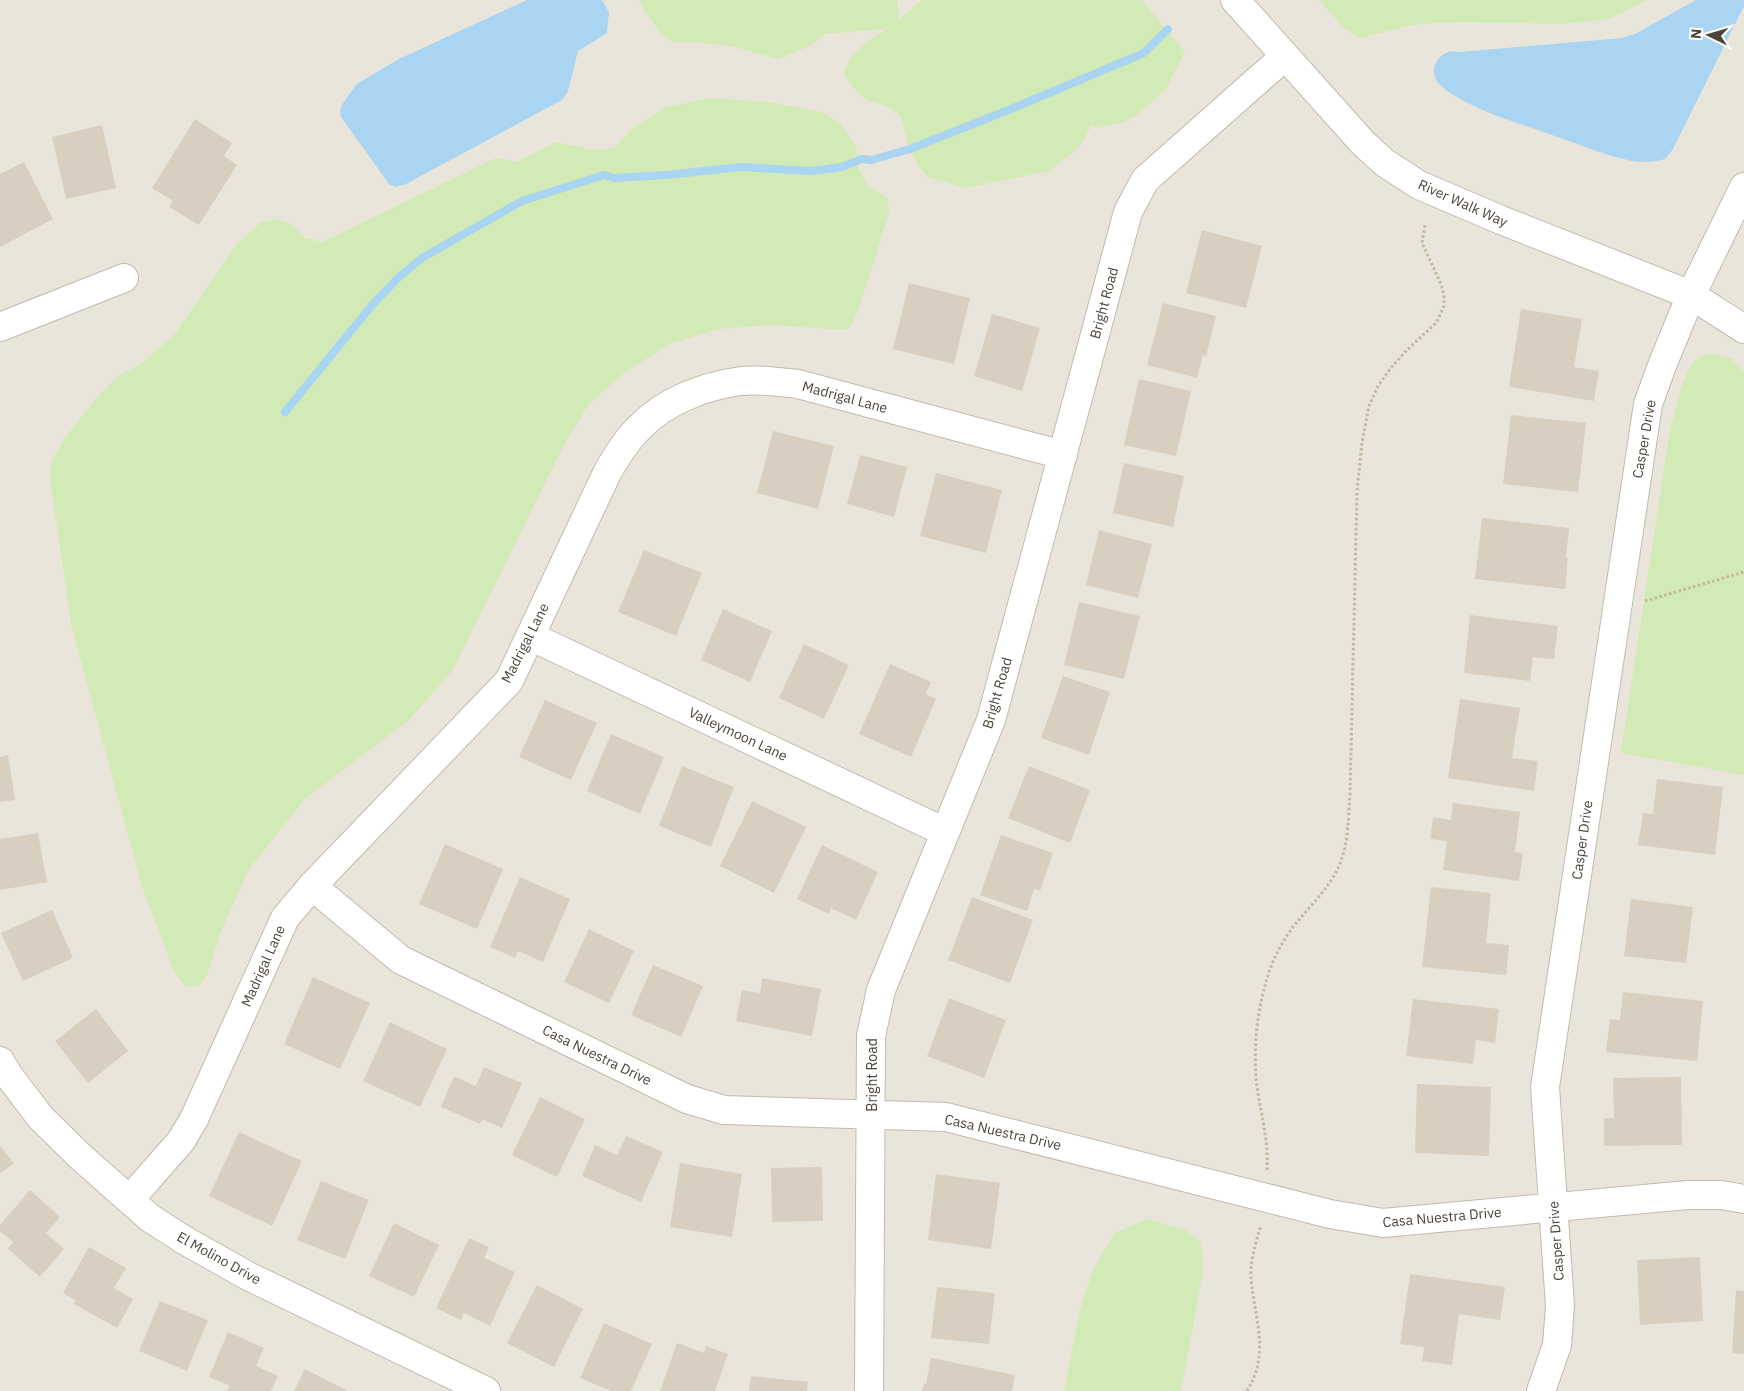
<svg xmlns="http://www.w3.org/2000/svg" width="1744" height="1391" font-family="'IBM Plex Sans',sans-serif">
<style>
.residential{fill:#eae5da}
.green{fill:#d2eab5}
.water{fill:#a9d4f2}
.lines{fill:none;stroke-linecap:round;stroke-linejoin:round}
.stream{stroke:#a9d4f2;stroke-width:8}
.building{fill:#d8cfc1}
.minor-casing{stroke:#c2bbae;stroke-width:30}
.path{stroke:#c4b79f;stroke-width:3;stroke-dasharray:2.5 2.5;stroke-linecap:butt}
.minor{stroke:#fff;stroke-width:28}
.labels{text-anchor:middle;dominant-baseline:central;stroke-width:4;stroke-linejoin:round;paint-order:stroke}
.street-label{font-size:14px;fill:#4b4439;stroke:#fff}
</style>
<rect width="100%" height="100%" fill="#f6f3ec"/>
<path class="residential" d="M 0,0 L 1744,0 L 1744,1391 L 0,1391 Z"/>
<path class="green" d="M 639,0 L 897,0 L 899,20 L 922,0 L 1142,0 L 1185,52 L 1166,89 L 1137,115 L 1125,122 L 1097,128 L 1092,125 L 1079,147 L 1050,171 L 965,188 L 928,177 L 919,167 L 910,149 L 900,115 L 886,106 L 866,100 L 850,84 L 844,73 L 850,59 L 867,41 L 888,29 L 825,34 L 810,46 L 778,59 L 731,46 L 693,42 L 674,43 L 661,34 L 643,9 Z
M 1319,0 L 1648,0 L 1608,19 L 1562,24 L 1462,22 L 1417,24 L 1360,38 L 1344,28 Z
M 710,98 L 767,102 L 822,112 L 841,124 L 856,147 L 859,169 L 868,187 L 887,197 L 889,212 L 860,306 L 852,324 L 846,330 L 769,325 L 719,329 L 669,344 L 623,374 L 588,405 L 562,449 L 453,670 L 408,721 L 305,799 L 249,869 L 219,936 L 207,975 L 198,986 L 187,987 L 175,974 L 142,886 L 72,628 L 50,480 L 52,460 L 64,439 L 95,400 L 118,376 L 141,364 L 174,335 L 237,244 L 260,223 L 277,219 L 293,225 L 305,238 L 322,242 L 496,158 L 516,162 L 556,142 L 593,150 L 614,148 L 631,130 L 666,107 Z
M 1712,354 L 1731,358 L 1744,372 L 1744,775 L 1621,753 L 1670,430 C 1676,411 1682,371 1697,359 C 1702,355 1707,355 1712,354 Z
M 1147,1219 L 1186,1230 L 1201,1242 L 1203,1271 L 1181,1391 L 1064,1391 L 1080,1310 L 1094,1268 L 1115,1233 Z"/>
<path class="water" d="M 527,0 L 602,0 L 609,12 L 607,33 L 578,51 L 568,91 L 562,100 L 406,184 L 396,187 L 389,184 L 341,117 L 340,110 L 343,103 L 357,84 L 399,59 Z
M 1696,0 L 1744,0 L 1744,6 L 1673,149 L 1665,159 C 1654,162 1644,163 1632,161 C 1604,155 1578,144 1552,135 C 1519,123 1465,108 1440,85 C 1429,74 1434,56 1449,52 C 1452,51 1457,52 1460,52 L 1622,38 L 1635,34 Z"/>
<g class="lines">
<path class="stream" d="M 285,412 L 373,304 L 399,277 L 422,258 L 522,201 L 604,175 L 614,178 L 667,175 L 740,167 L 812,171 L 842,167 L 862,159 L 871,160 L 910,149 L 1011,109 L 1144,53 L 1168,29"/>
</g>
<path class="building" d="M 195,119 L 232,143 L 224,156 L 237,165 L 199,225 L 169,207 L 173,201 L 152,188 Z
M 102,125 L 116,188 L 66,199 L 52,137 Z
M 24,162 L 53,219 L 0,247 L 0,174 Z
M 1202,230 L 1262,246 L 1246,308 L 1186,293 Z
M 909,283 L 970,298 L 954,364 L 893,349 Z
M 1163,303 L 1216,316 L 1206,356 L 1203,355 L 1197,378 L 1147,365 Z
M 1521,309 L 1582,319 L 1574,367 L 1599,371 L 1594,401 L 1509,387 Z
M 992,314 L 1040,328 L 1022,391 L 974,376 Z
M 1139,379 L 1191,391 L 1176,456 L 1124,445 Z
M 1511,415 L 1586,423 L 1578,492 L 1503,484 Z
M 773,431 L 834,446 L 818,509 L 757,493 Z
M 860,455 L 907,467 L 894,517 L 847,504 Z
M 1124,463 L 1184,476 L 1173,527 L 1113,513 Z
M 936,473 L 1002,490 L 986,553 L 920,536 Z
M 1482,518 L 1569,528 L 1566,557 L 1568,558 L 1565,589 L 1475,579 Z
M 1099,530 L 1152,544 L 1138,598 L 1086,585 Z
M 644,550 L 702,573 L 676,636 L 618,612 Z
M 1079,602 L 1140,616 L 1124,679 L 1064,665 Z
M 723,609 L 772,631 L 750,682 L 701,660 Z
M 1470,615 L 1558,626 L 1554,659 L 1533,657 L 1530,681 L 1464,673 Z
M 804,644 L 849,665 L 824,719 L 779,698 Z
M 890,664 L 931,682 L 926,694 L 936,699 L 911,757 L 859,734 Z
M 1063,676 L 1110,692 L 1089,755 L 1041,738 Z
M 1460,699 L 1520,708 L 1512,758 L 1538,761 L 1534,791 L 1448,778 Z
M 545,700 L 597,723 L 571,780 L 519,757 Z
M 611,734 L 664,757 L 640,814 L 587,791 Z
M 8,755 L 15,800 L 0,802 L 0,757 Z
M 682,766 L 734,787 L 711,847 L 659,826 Z
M 1029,766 L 1090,790 L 1070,843 L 1008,818 Z
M 1657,779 L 1723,787 L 1715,855 L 1638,845 L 1643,813 L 1653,814 Z
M 752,801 L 806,827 L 774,893 L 720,866 Z
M 1453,803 L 1520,812 L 1515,852 L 1523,853 L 1519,881 L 1443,870 L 1447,841 L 1430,839 L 1433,817 L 1451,820 Z
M 38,833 L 47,882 L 0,890 L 0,839 Z
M 1001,835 L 1053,853 L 1040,891 L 1034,889 L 1027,911 L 980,895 Z
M 445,844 L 503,869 L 477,929 L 419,904 Z
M 822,845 L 878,872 L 856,920 L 831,908 L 829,914 L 797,899 Z
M 520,877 L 570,899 L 543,962 L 518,951 L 515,958 L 490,947 Z
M 1431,887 L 1491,893 L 1486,943 L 1509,945 L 1506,975 L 1422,967 Z
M 972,897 L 1033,920 L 1010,983 L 948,960 Z
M 1631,899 L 1693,907 L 1686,963 L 1624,956 Z
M 52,910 L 73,958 L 23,981 L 1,933 Z
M 589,929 L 634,951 L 609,1003 L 564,982 Z
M 653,965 L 703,986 L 681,1037 L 631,1015 Z
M 313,977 L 370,1003 L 340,1069 L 284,1044 Z
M 762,978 L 821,989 L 812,1036 L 736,1021 L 742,990 L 760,993 Z
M 1623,992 L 1703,1001 L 1697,1061 L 1606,1052 L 1610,1019 L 1620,1020 Z
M 949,998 L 1006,1020 L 984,1078 L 927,1056 Z
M 1413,999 L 1499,1009 L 1495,1043 L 1476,1040 L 1473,1064 L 1406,1056 Z
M 96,1009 L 128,1051 L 88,1083 L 55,1041 Z
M 390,1022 L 447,1049 L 420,1107 L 363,1081 Z
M 484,1067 L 522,1083 L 502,1128 L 482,1119 L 480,1124 L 441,1107 L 454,1076 L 476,1086 Z
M 1681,1077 L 1682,1145 L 1604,1146 L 1604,1118 L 1614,1118 L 1613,1078 Z
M 1417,1084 L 1491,1087 L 1489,1156 L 1415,1153 Z
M 540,1097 L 585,1119 L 557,1177 L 512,1155 Z
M 239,1132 L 302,1161 L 272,1226 L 209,1196 Z
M 626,1136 L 663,1152 L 641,1202 L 582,1176 L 595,1145 L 617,1155 Z
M 0,1146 L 14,1163 L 0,1174 Z
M 680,1163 L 742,1174 L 732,1237 L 670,1227 Z
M 822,1167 L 823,1221 L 772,1222 L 771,1168 Z
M 936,1174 L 1000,1183 L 991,1249 L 928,1240 Z
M 321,1181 L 369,1200 L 345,1259 L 297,1240 Z
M 30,1190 L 60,1217 L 46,1233 L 64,1249 L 40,1277 L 8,1249 L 13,1242 L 0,1231 L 0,1225 Z
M 394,1223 L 439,1245 L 414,1297 L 369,1276 Z
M 469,1238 L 489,1247 L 484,1258 L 515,1272 L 490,1326 L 464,1313 L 461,1320 L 436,1308 Z
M 89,1247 L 126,1268 L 114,1288 L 133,1299 L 117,1328 L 74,1304 L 76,1301 L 63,1293 Z
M 1700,1257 L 1703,1321 L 1640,1325 L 1637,1260 Z
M 1410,1274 L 1505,1287 L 1500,1320 L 1459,1314 L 1452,1365 L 1422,1361 L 1424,1347 L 1400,1344 Z
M 537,1285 L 583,1309 L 554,1367 L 507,1343 Z
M 937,1287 L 995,1293 L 989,1344 L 931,1338 Z
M 1736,1290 L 1744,1291 L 1744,1354 L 1732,1353 Z
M 160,1301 L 208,1320 L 187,1371 L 139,1351 Z
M 604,1323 L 652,1344 L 631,1391 L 611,1391 L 580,1378 Z
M 228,1332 L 264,1348 L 256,1366 L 278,1376 L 271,1391 L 227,1391 L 230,1386 L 209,1377 Z
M 677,1343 L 704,1353 L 706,1346 L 728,1354 L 715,1391 L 660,1391 Z
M 931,1358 L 1015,1375 L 1012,1391 L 922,1391 L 924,1383 L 926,1384 Z
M 305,1369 L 348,1391 L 294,1391 Z
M 751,1376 L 808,1382 L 807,1391 L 749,1391 Z"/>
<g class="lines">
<defs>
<path id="minor" d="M 1235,0 L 1363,143 L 1385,163 L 1419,185 L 1501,220 L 1691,295 L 1744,329
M 0,327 L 124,278
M 530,636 L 945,832
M 312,886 L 401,960 L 687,1099 L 724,1110 L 946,1117 L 1330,1214 L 1383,1223 L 1688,1195 L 1721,1195 L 1744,1199
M 0,1061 L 9,1076 L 41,1118 L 82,1158 L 150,1218 L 184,1240 L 248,1276 L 486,1391
M 130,1199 L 181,1141 L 194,1119 L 285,918 L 312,886 L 509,681 L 607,473 C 616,457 625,442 638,429 C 664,401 704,386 741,381 C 760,379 780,382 798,384 L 1063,455
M 869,1391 L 871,1036 L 881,990 L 991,720 L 1128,212 L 1145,180 L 1284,57
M 1541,1391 L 1557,1345 L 1560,1306 L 1545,1087 L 1648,404 L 1663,363 L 1691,295 L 1744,187"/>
</defs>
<use href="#minor" class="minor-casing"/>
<path class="path" d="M 1645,601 L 1744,572
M 1267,1170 C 1269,1142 1261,1115 1257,1087 C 1253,1057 1256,1016 1265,986 C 1270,964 1282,940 1297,922 C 1311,905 1329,888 1338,868 C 1349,845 1348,819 1350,794 L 1357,492 L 1362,442 L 1369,406 L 1378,386 L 1390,369 L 1406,351 L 1436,323 L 1444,306 L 1444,295 L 1441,284 L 1422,243 L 1425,225
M 1247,1391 C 1271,1352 1254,1318 1251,1278 C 1250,1260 1256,1242 1261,1225"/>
<use href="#minor" class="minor"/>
</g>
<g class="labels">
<g class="street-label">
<text transform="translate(1463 203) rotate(24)">River Walk Way</text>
<text transform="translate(1104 303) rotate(-75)">Bright Road</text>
<text transform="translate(845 397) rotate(15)">Madrigal Lane</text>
<text transform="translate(1644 439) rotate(-80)">Casper Drive</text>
<text transform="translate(525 643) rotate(-63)">Madrigal Lane</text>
<text transform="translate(997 693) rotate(-74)">Bright Road</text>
<text transform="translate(738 734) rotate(25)">Valleymoon Lane</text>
<text transform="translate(1582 840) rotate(-82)">Casper Drive</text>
<text transform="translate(263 966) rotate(-66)">Madrigal Lane</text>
<text transform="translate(597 1055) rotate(26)">Casa Nuestra Drive</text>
<text transform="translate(872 1075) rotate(-90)">Bright Road</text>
<text transform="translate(1003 1132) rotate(13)">Casa Nuestra Drive</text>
<text transform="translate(1442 1217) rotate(-5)">Casa Nuestra Drive</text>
<text transform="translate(1556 1241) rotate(-94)">Casper Drive</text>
<text transform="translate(219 1258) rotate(29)">El Molino Drive</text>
</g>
</g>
<g transform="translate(1709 35) rotate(275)" stroke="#ffffff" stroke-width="4" paint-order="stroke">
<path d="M0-4L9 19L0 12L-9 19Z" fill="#4b4439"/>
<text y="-8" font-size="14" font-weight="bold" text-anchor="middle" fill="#4b4439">N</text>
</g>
</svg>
